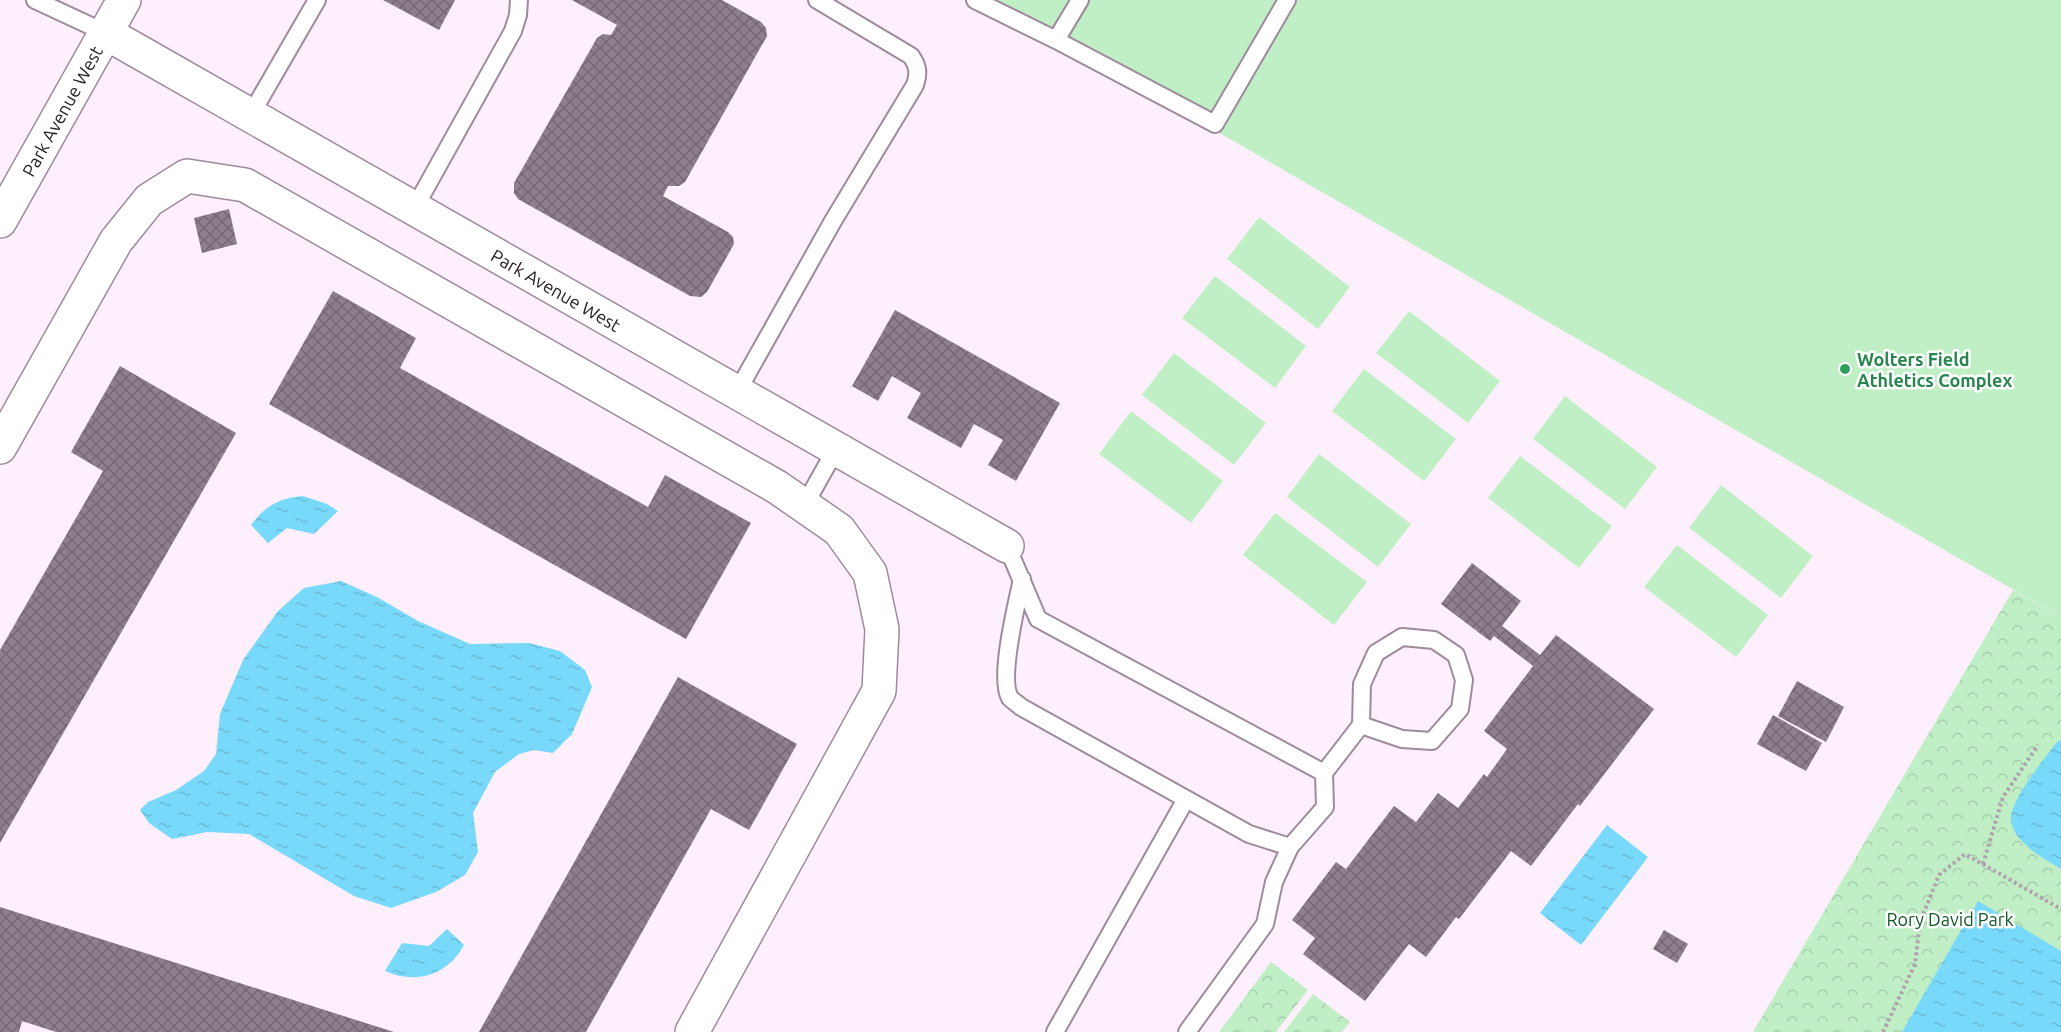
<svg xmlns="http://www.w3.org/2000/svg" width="2061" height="1032" font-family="Ubuntu,sans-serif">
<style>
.grass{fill:#c0efc6}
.park{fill:url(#park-crowns)}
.water{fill:url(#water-ripples)}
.building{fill:url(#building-cross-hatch)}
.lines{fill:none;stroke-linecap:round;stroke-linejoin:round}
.lane-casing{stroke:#9d8b9b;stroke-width:20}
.street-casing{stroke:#9d8b9b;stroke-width:36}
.secondary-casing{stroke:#9d8b9b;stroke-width:36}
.path{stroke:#afa3ae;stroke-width:4;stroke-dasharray:3 3;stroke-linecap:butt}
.lane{stroke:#fff;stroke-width:16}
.street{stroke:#fff;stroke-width:33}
.secondary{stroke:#fff;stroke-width:33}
.leisure-dot{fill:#2e9e5b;stroke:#fff;stroke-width:2}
.labels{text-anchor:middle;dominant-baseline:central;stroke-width:5;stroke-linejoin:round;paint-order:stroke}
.street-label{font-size:18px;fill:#282027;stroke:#fff}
.leisure-label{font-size:18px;font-weight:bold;fill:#27864d;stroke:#fff;text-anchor:start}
.park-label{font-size:18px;fill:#115825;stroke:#fff}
</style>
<defs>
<pattern id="park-crowns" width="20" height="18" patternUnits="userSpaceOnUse" patternTransform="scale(1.5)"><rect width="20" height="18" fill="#c0efc6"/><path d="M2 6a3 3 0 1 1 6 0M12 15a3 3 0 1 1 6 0" fill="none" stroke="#a5cdaa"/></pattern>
<pattern id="water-ripples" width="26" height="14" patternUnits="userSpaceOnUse" patternTransform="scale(1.5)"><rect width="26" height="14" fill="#79d9fa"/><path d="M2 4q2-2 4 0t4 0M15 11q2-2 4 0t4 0" fill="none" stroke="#69bad6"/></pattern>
<pattern id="building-cross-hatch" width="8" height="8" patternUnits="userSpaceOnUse" patternTransform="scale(1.5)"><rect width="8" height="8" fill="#8f7e8e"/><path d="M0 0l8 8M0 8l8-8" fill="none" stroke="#756774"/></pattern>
</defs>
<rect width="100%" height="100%" fill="#feeffd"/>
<path class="grass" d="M 988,0 L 2061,0 L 2061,617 Z
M 1259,217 L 1350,287 L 1318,329 L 1227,259 Z
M 1215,276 L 1306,346 L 1275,388 L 1182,318 Z
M 1409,311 L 1500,381 L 1468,423 L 1376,353 Z
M 1174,353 L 1266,423 L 1234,465 L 1142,395 Z
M 1364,369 L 1456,439 L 1424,481 L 1332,411 Z
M 1565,396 L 1657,467 L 1625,509 L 1533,439 Z
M 1131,411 L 1223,481 L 1191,523 L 1099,454 Z
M 1319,454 L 1411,524 L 1378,567 L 1287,497 Z
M 1520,456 L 1612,526 L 1579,568 L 1488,498 Z
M 1721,485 L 1813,556 L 1781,598 L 1689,528 Z
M 1275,513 L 1367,582 L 1334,625 L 1243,555 Z
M 1677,545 L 1768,615 L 1736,657 L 1644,587 Z"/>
<path class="park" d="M 2013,590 L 2061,617 L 2061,1032 L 1753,1032 Z
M 1271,962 L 1308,990 L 1276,1032 L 1219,1032 Z
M 1313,994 L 1350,1022 L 1342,1032 L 1284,1032 Z"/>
<path class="water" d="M 303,496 L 327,504 L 338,511 L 314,534 L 287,528 L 268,543 L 251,525 C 265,506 279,498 303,496 Z
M 341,581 L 377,597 L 418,621 L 470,644 L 529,643 L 560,651 L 585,670 L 592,687 L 572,734 L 553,753 L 534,750 L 519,754 L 495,772 L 473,813 L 478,852 L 465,875 L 436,892 L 391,908 L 354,896 L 249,834 L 207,832 L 172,839 L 149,823 L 140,810 L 148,802 L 176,790 L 204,771 L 216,754 L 220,714 L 243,660 L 278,611 L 304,588 Z
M 2061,740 L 2061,869 C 2044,859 2015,843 2011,822 C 2008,802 2045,758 2057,742 Z
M 1607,825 L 1648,857 L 1581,945 L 1540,913 Z
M 1978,901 L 2061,951 L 2061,1032 L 1902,1032 Z
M 447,929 L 464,945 C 448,975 416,985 385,971 L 402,943 L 429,946 Z"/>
<path class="building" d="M 383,0 L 455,0 L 439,30 Z
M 572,0 L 722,0 L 761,22 L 766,28 L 767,36 L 685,182 L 679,186 L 668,186 L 663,196 L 728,232 L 733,237 L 734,244 L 707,292 L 701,297 L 690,296 L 518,199 L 514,193 L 514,183 L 597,38 L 603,34 L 611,35 L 617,25 Z
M 229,209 L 237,244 L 202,253 L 194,218 Z
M 333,291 L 416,338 L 400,368 L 648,507 L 665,475 L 751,523 L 686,639 L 269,404 Z
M 895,310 L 1060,403 L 1016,481 L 988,465 L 1003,440 L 974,424 L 961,448 L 907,418 L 921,393 L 892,376 L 878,401 L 852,386 Z
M 120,366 L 236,433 L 0,843 L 0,650 L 103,471 L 71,452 Z
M 1472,563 L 1521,601 L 1502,626 L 1540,655 L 1556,635 L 1654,709 L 1580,806 L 1578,804 L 1531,866 L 1511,851 L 1459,919 L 1456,917 L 1426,957 L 1409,944 L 1365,1001 L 1303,954 L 1315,938 L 1292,920 L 1336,862 L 1346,869 L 1394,806 L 1416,822 L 1438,793 L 1458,808 L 1484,774 L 1487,777 L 1507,749 L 1484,731 L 1533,666 L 1494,636 L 1490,641 L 1441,604 Z
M 678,677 L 797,744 L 749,830 L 711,809 L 586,1032 L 479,1032 Z
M 1797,681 L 1844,707 L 1826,742 L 1778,716 Z
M 1773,715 L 1822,743 L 1806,771 L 1757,744 Z
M 0,907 L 394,1032 L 56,1032 L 22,1021 L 19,1032 L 0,1032 Z
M 1664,930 L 1688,944 L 1677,963 L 1653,949 Z"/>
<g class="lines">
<defs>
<path id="lane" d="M 35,0 L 106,33
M 975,0 L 1056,40 L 1215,124 L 1287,0
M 1056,40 L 1080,0
M 250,116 L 317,0
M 414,209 L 513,31 L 518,15 L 519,0
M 737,392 L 833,221 L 915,85 C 919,73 918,66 911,56 L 817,0
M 804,506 L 836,449
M 1007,546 L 1038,619 L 1324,773 L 1325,807 L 1290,847 L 1274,882 L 1265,924 L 1187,1032
M 1022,579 C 1017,603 998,678 1010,698 C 1013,701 1018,704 1021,707 L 1249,834 L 1290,847
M 1324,773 L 1361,725 L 1362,684 L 1376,653 L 1402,637 L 1434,640 L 1456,655 L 1464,680 L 1460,709 L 1432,741 L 1402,739 L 1361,725
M 1055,1032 L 1186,799"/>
<path id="street" d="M 106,33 L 1007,546
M 0,447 L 116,241 L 149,200 L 187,176 L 245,185 L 777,487 L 839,530 L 870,573 L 882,629 L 879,691 L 692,1032"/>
<path id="secondary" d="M 0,221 L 124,0"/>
</defs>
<use href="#lane" class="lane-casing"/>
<use href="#street" class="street-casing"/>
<use href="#secondary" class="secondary-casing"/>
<path class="path" d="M 1983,864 L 2003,797 L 2038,745
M 1883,1032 L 1915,964 L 1920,922 L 1939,875 L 1965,854 L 2061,909"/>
<use href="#lane" class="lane"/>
<use href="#street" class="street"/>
<use href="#secondary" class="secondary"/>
</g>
<circle class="leisure-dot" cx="1845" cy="369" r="6"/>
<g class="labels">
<g class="street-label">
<text transform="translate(62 111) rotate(-61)">Park Avenue West</text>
<text transform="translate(556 290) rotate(30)">Park Avenue West</text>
</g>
<g class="leisure-label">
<text x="1857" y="359">Wolters Field<tspan x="1857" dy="21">Athletics Complex</tspan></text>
</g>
<g class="park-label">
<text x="1950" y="919">Rory David Park</text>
</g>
</g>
</svg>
